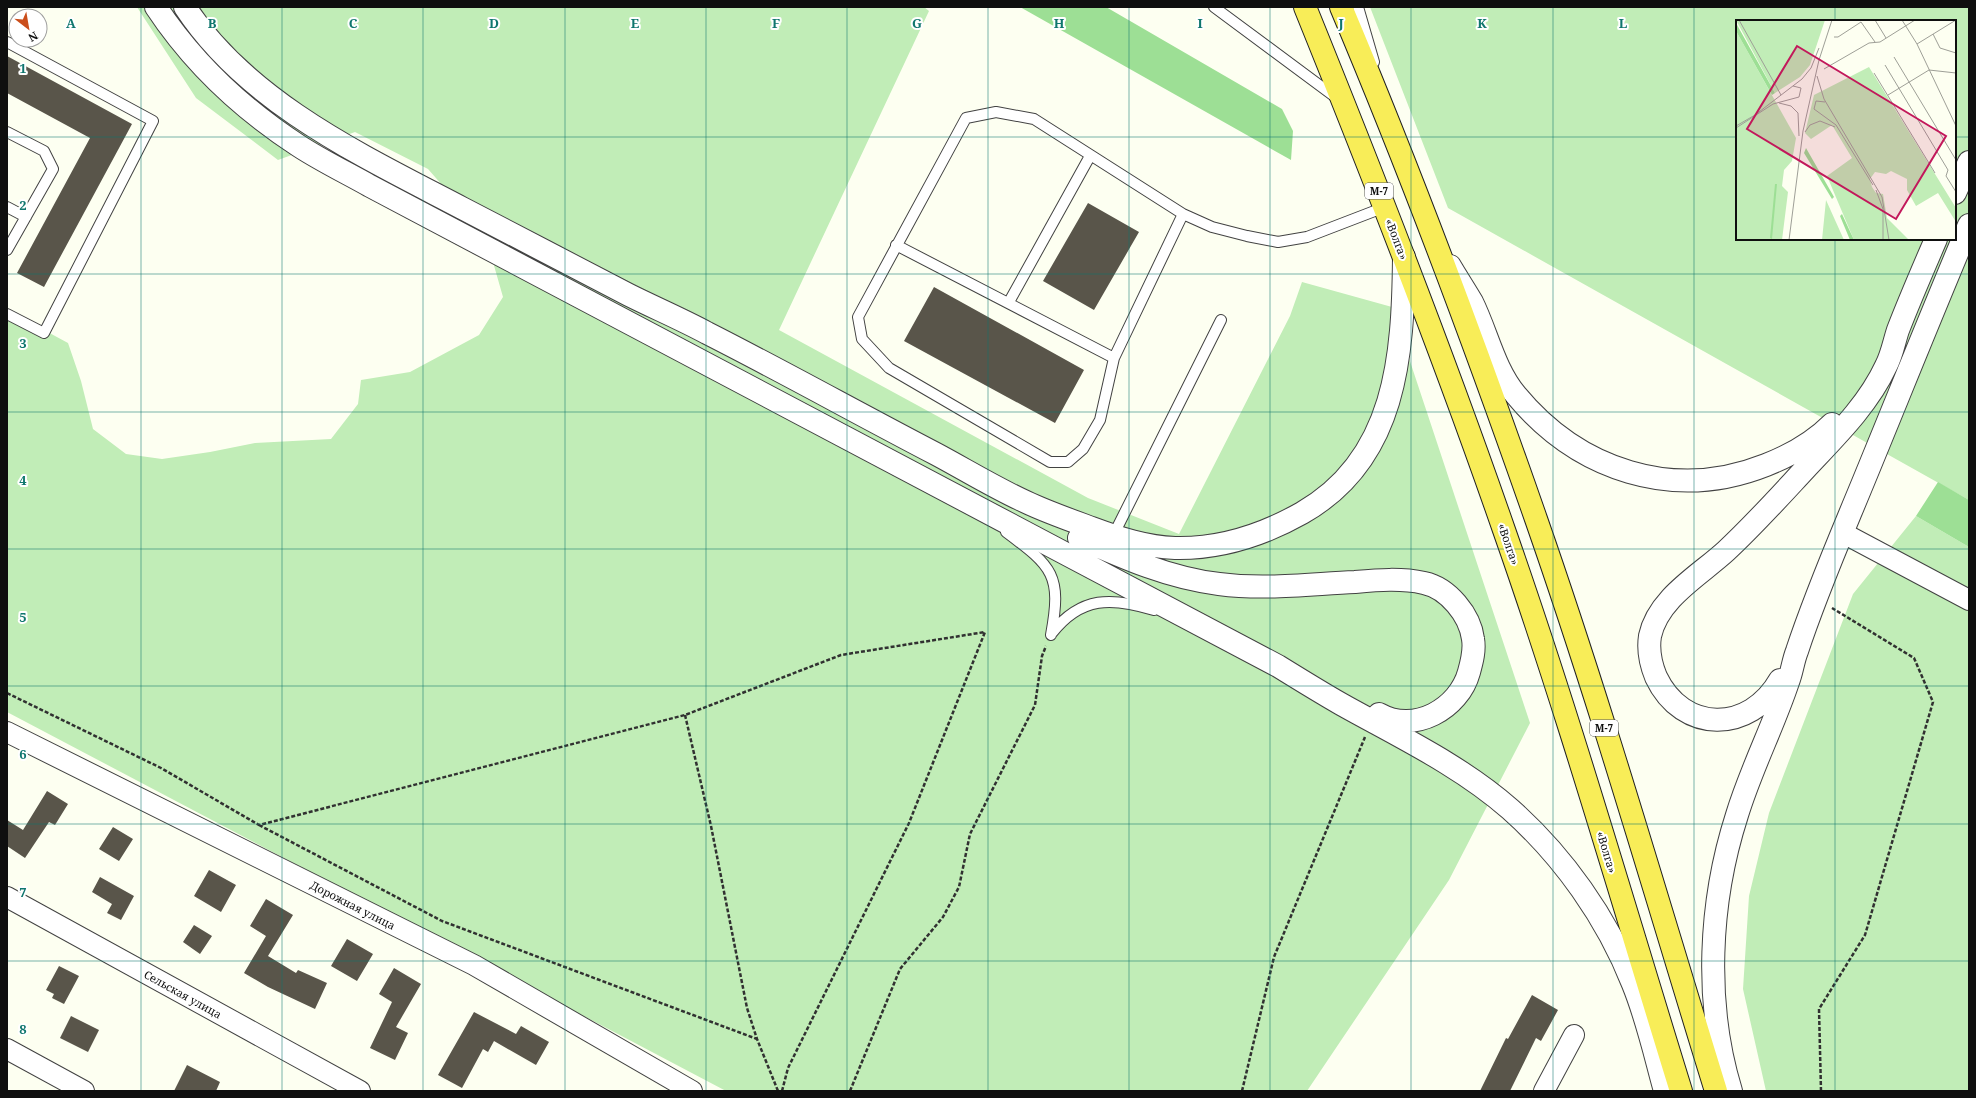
<svg xmlns="http://www.w3.org/2000/svg" width="1976" height="1098" font-family="'Noto Serif',serif">
<style>
.green{fill:#c1edb7;fill-rule:evenodd}
.forest{fill:#9ddf95}
.building{fill:#59554a}
.lines{fill:none;stroke-linecap:round;stroke-linejoin:round}
.service-casing{stroke:#424242;stroke-width:12}
.minor-casing{stroke:#424242;stroke-width:22}
.tertiary-casing{stroke:#424242;stroke-width:24}
.trunk-casing{stroke:#202020;stroke-width:24}
.path{stroke:#313131;stroke-width:2.5;stroke-dasharray:4 2;stroke-linecap:butt}
.service{stroke:#fff;stroke-width:10}
.minor{stroke:#fff;stroke-width:20}
.tertiary{stroke:#fff;stroke-width:22}
.trunk{stroke:#f8ed58;stroke-width:22}
.grid{fill:none;stroke:#0f766e;stroke-width:1;stroke-opacity:0.55}
.labels{text-anchor:middle;dominant-baseline:central;stroke-width:4;stroke-linejoin:round;paint-order:stroke}
.shield{fill:#fff;stroke:#575757;stroke-width:1}
.shield-label{font-size:10px;font-weight:bold;fill:#0f0f0f}
.street-label{font-size:11px;fill:#0f0f0f;stroke:#fff}
.inset-road{fill:none;stroke:#9e9f97;stroke-width:1}
.view{fill:#c2185b;fill-opacity:0.15;stroke:#c2185b;stroke-width:2}
.inset-edge{fill:none;stroke:#0f0f0f;stroke-width:2}
.grid-label{font-size:13px;text-anchor:middle;font-weight:bold;fill:#0f766e;stroke:#fff;stroke-width:4;stroke-linejoin:round;paint-order:stroke}
</style>
<rect width="100%" height="100%" fill="#fdfff1"/>
<path class="green" d="M 137,7 L 924,7 L 929,11 L 779,330 L 1088,498 L 1179,534 L 1290,316 L 1302,282 L 1392,307 L 1530,723 L 1449,880 L 1307,1091 L 726,1091 L 7,712 L 7,310 L 68,343 L 81,381 L 93,429 L 126,454 L 162,459 L 210,452 L 255,443 L 331,439 L 358,404 L 361,380 L 410,372 L 479,335 L 503,297 L 485,234 L 428,169 L 355,132 L 278,160 L 196,98 Z
M 1370,7 L 1969,7 L 1969,500 L 1448,208 ZM 1737,21 L 1955,21 L 1955,239 L 1737,239 Z
M 1916,516 L 1969,547 L 1969,1091 L 1766,1091 L 1743,989 L 1749,896 L 1769,813 L 1853,594 Z"/>
<path class="forest" d="M 1020,7 L 1106,7 L 1282,109 L 1293,131 L 1291,160 Z
M 1938,482 L 1969,500 L 1969,547 L 1916,516 Z"/>
<path class="building" d="M 7,56 L 132,124 L 44,287 L 17,273 L 90,138 L 7,93 Z
M 1088,203 L 1139,232 L 1094,310 L 1043,281 Z
M 934,287 L 1084,370 L 1055,423 L 904,341 Z
M 47,791 L 68,804 L 55,825 L 49,822 L 25,858 L 7,846 L 7,820 L 23,830 Z
M 113,827 L 133,839 L 119,861 L 99,849 Z
M 209,870 L 236,885 L 221,912 L 194,896 Z
M 100,877 L 134,896 L 121,920 L 107,913 L 112,904 L 92,892 Z
M 266,899 L 293,915 L 268,956 L 296,973 L 298,970 L 327,983 L 315,1009 L 268,987 L 244,973 L 266,936 L 250,926 Z
M 194,925 L 212,936 L 200,954 L 183,942 Z
M 347,939 L 373,954 L 357,981 L 331,966 Z
M 59,966 L 79,976 L 64,1004 L 52,998 L 54,994 L 46,990 Z
M 394,968 L 421,984 L 396,1027 L 408,1033 L 395,1060 L 370,1048 L 392,1002 L 379,994 Z
M 1532,995 L 1558,1010 L 1541,1041 L 1536,1038 L 1510,1091 L 1480,1091 L 1506,1038 L 1508,1039 Z
M 474,1012 L 516,1034 L 521,1026 L 549,1042 L 536,1065 L 494,1041 L 488,1052 L 483,1049 L 462,1088 L 438,1075 Z
M 71,1016 L 99,1030 L 88,1052 L 60,1038 Z
M 187,1065 L 220,1082 L 216,1091 L 174,1091 Z"/>
<g class="lines">
<defs>
<path id="service" d="M 1214,7 L 1338,99
M 1358,7 L 1374,62
M 7,42 L 153,121 L 44,333 L 7,314
M 7,132 L 44,151 L 53,169 L 7,250
M 7,207 L 26,217
M 1183,214 L 1114,358 L 1100,420 L 1083,449 L 1068,462 L 1050,462 L 889,368 L 862,339 L 858,317 L 966,118 L 996,112 L 1034,119 L 1183,214 L 1212,227 L 1247,236 L 1278,242 L 1307,237 L 1385,207
M 896,245 L 1114,358
M 1009,302 L 1090,156
M 1006,532 C 1053,567 1062,575 1051,635
M 1113,536 L 1221,320
M 1052,633 C 1081,596 1112,597 1154,610"/>
<path id="minor" d="M 1843,533 L 1969,600
M 7,732 L 474,965 L 692,1091
M 7,897 L 360,1091
M 7,1049 L 84,1091
M 1544,1091 L 1574,1035"/>
<path id="tertiary" d="M 156,7 C 193,63 242,109 299,146 C 322,161 347,173 370,186 L 1278,666 C 1299,679 1320,692 1341,704 C 1398,736 1460,765 1510,809 C 1563,856 1607,918 1633,984 C 1647,1018 1655,1055 1665,1091
M 185,7 C 248,103 363,156 462,208 C 518,237 573,266 629,295 C 655,308 681,319 707,333 C 784,372 859,414 936,454 C 966,470 995,488 1026,502 C 1047,512 1070,520 1092,528 C 1119,538 1146,547 1175,548 C 1221,549 1263,535 1302,513 C 1397,459 1403,355 1404,257
M 1955,193 L 1969,162
M 1450,266 C 1457,278 1465,290 1472,302 C 1487,332 1494,369 1516,395 C 1578,470 1673,502 1766,465 C 1789,456 1814,442 1832,424
M 1079,538 C 1124,558 1169,578 1219,584 C 1264,590 1310,584 1355,582 C 1378,580 1401,578 1424,583 C 1448,588 1470,615 1473,639 C 1475,650 1472,661 1469,672 C 1459,709 1414,734 1379,714
M 1780,680 C 1750,733 1683,734 1656,677 C 1651,665 1648,649 1650,636 C 1658,598 1700,575 1726,551 C 1754,525 1780,496 1806,468 C 1835,437 1868,405 1886,366 C 1892,355 1894,342 1898,330 C 1910,299 1923,269 1936,239
M 1731,1091 C 1704,1003 1709,902 1737,815 C 1751,769 1773,727 1788,682 C 1792,672 1793,661 1797,651 C 1816,593 1841,536 1864,480 C 1899,395 1933,310 1969,225"/>
<path id="trunk" d="M 1305,7 C 1375,180 1443,354 1504,530 C 1569,715 1623,904 1681,1091
M 1341,7 C 1412,175 1476,347 1536,519 C 1602,708 1657,900 1716,1091"/>
</defs>
<use href="#service" class="service-casing"/>
<use href="#minor" class="minor-casing"/>
<use href="#tertiary" class="tertiary-casing"/>
<use href="#trunk" class="trunk-casing"/>
<path class="path" d="M 7,693 L 161,768 L 259,825 L 685,715 L 841,655 L 985,632
M 685,715 L 711,826 L 747,1008 L 757,1039 L 778,1091
M 259,825 L 442,921 L 757,1039
M 782,1091 L 788,1068 L 909,823 L 985,632
M 850,1091 L 900,969 L 943,917 L 959,887 L 970,834 L 1035,705 L 1042,656 L 1046,646
M 1242,1091 L 1274,957 L 1365,737
M 1821,1091 L 1819,1009 L 1865,935 L 1933,702 L 1914,658 L 1832,608"/>
<use href="#service" class="service"/>
<use href="#minor" class="minor"/>
<use href="#tertiary" class="tertiary"/>
<use href="#trunk" class="trunk"/>
</g>
<path class="grid" d="M 141,7 L 141,1091M 282,7 L 282,1091M 423,7 L 423,1091M 565,7 L 565,1091M 706,7 L 706,1091M 847,7 L 847,1091M 988,7 L 988,1091M 1129,7 L 1129,1091M 1270,7 L 1270,1091M 1411,7 L 1411,1091M 1553,7 L 1553,1091M 1694,7 L 1694,1091M 1835,7 L 1835,21M 7,137 L 1737,137M 1955,137 L 1969,137M 1835,239 L 1835,1091M 7,274 L 1969,274M 7,412 L 1969,412M 7,549 L 1969,549M 7,686 L 1969,686M 7,824 L 1969,824M 7,961 L 1969,961"/>
<g class="labels">
<g class="shield">
<rect x="1365" y="183" width="28" height="16" rx="3"/>
<rect x="1590" y="720" width="28" height="16" rx="3"/>
</g>
<g class="shield-label">
<text x="1379" y="191">М-7</text>
<text x="1604" y="728">М-7</text>
</g>
<g class="street-label">
<text transform="translate(1397 239) rotate(69)">«Волга»</text>
<text transform="translate(1509 544) rotate(71)">«Волга»</text>
<text transform="translate(1607 852) rotate(73)">«Волга»</text>
<text transform="translate(353 905) rotate(27)">Дорожная улица</text>
<text transform="translate(183 994) rotate(29)">Сельская улица</text>
</g>
</g>
<g transform="translate(1736 20)">
<rect width="220" height="220" fill="#fdfff1"/>
<path d="M 0,0 L 89,0 L 74,45 L 64,57 L 39,73 ZM 0,11 L 60,118 L 56,141 L 48,150 L 46,166 L 52,172 L 46,220 L 0,220 ZM 133,47 L 220,188 L 220,202 L 202,173 L 180,186 L 171,170 L 171,159 L 155,151 L 150,154 L 139,152 L 134,159 L 136,167 L 140,173 L 147,174 L 151,198 L 173,220 L 118,220 L 91,156 L 116,138 L 96,105 L 75,119 L 69,113 L 78,75 ZM 90,180 L 108,220 L 86,220 Z" fill="#c1edb7"/>
<path d="M 0,3 L 39,73 L 36,75 L 0,11 ZM 70,128 L 98,177 L 96,179 L 68,133 ZM 39,164 L 41,164 L 36,219 L 34,218 ZM 106,194 L 118,220 L 114,220 L 104,196 Z" fill="#9ddf95"/>
<path class="inset-road" d="M 3,0 L 45,75M 139,0 L 150,18M 166,0 L 181,24 L 220,106M 197,14 L 204,28 L 220,33M 98,17 L 102,17 L 125,2 L 139,22M 181,24 L 220,0M 158,37 L 220,140M 149,45 L 212,150 L 210,156 L 220,172M 88,49 L 133,23 L 144,22 L 179,0M 138,53 L 199,153M 81,56 L 88,79 L 146,177 L 153,220M 152,75 L 193,50 L 220,53M 89,82 L 80,81 L 78,89 L 100,105 L 137,165M 43,83 L 55,86 L 62,93 L 63,116M 0,106 L 19,95 L 66,59 L 75,48 L 83,28M 0,108 L 37,84 L 63,77 L 65,68 L 57,66M 69,112 L 74,105 L 84,101 L 99,107M 140,170 L 147,189 L 147,220M 53,220 L 67,111 L 83,40 L 96,0"/>
<path class="view" d="M 61,26 L 210,116 L 160,199 L 11,109 Z"/>
<rect width="220" height="220" class="inset-edge"/>
</g>
<g class="grid-label">
<text x="71" y="28">A</text>
<text x="212" y="28">B</text>
<text x="353" y="28">C</text>
<text x="494" y="28">D</text>
<text x="635" y="28">E</text>
<text x="776" y="28">F</text>
<text x="917" y="28">G</text>
<text x="1059" y="28">H</text>
<text x="1200" y="28">I</text>
<text x="1341" y="28">J</text>
<text x="1482" y="28">K</text>
<text x="1623" y="28">L</text>
<text x="23" y="73">1</text>
<text x="23" y="210">2</text>
<text x="23" y="348">3</text>
<text x="23" y="485">4</text>
<text x="23" y="622">5</text>
<text x="23" y="759">6</text>
<text x="23" y="897">7</text>
<text x="23" y="1034">8</text>
</g>
<rect width="1976" height="1098" fill="none" stroke="#0f0f0f" stroke-width="16"/>
<g transform="translate(28 28) rotate(149)"><circle r="19" fill="#ffffff" stroke="#9f9f9f"/>
<path d="M0-3L7 15L0 10L-7 15Z" fill="#cb4e1b"/>
<text y="-6" font-size="11" font-weight="bold" text-anchor="middle" fill="#0f0f0f">N</text>
</g>
</svg>
